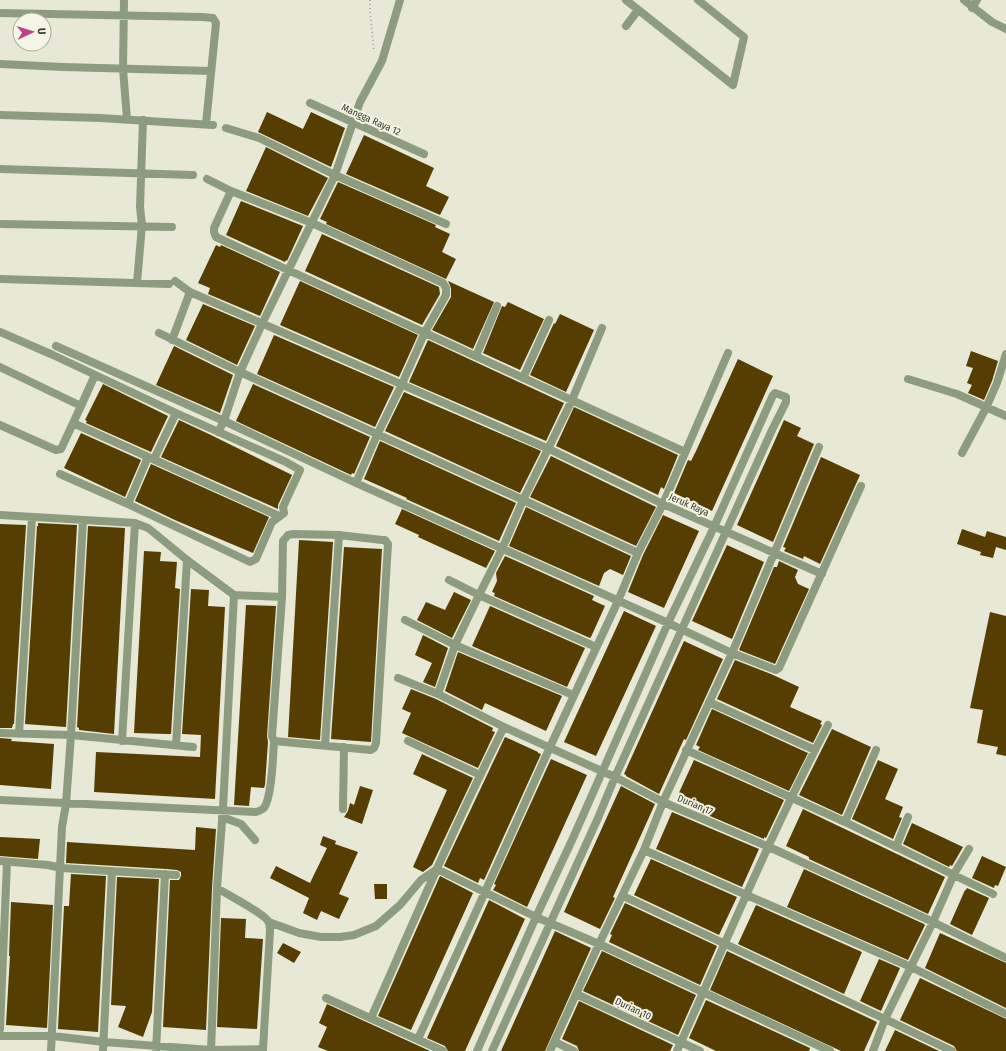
<svg xmlns="http://www.w3.org/2000/svg" width="1006" height="1051" font-family="'Fira Sans Condensed',sans-serif">
<style>
.building{fill:#563e02}
.lines{fill:none;stroke-linecap:round;stroke-linejoin:round}
.path{stroke:#a7a89a;stroke-width:2;stroke-dasharray:1 3;stroke-linecap:butt}
.minor{stroke:#8d9c81;stroke-width:8}
.labels{text-anchor:middle;dominant-baseline:central;stroke-width:4;stroke-linejoin:round;paint-order:stroke}
.street-label{font-size:10px;fill:#3a3b33;stroke:#f5f5e3}
</style>
<rect width="100%" height="100%" fill="#e7e8d6"/>
<path class="building" d="M 267,112 L 303,129 L 311,112 L 345,128 L 331,167 L 258,132 Z
M 364,135 L 434,168 L 426,186 L 449,197 L 440,215 L 346,174 Z
M 266,147 L 328,178 L 308,216 L 246,191 Z
M 338,182 L 436,225 L 435,227 L 450,234 L 442,252 L 456,259 L 446,279 L 326,224 L 327,222 L 320,219 Z
M 241,201 L 303,226 L 287,261 L 286,260 L 285,262 L 226,235 Z
M 322,234 L 439,287 L 440,294 L 422,325 L 305,271 Z
M 216,245 L 220,247 L 221,245 L 280,272 L 260,316 L 208,294 L 210,288 L 198,283 Z
M 300,281 L 418,335 L 399,377 L 280,325 Z
M 448,281 L 494,302 L 473,349 L 432,330 L 451,297 L 451,288 Z
M 508,302 L 544,319 L 520,370 L 483,353 L 502,306 L 505,307 Z
M 203,304 L 255,326 L 237,365 L 186,340 Z
M 560,314 L 594,330 L 566,392 L 530,375 L 554,323 L 555,324 Z
M 274,335 L 394,387 L 375,427 L 257,374 Z
M 428,340 L 564,403 L 546,441 L 409,382 Z
M 174,346 L 233,375 L 220,413 L 156,385 Z
M 971,351 L 998,361 L 992,381 L 984,400 L 968,393 L 972,385 L 967,383 L 973,368 L 966,366 Z
M 738,359 L 773,376 L 712,511 L 674,493 L 688,460 L 691,461 L 696,451 Z
M 103,384 L 168,416 L 151,452 L 86,423 L 87,421 L 85,420 Z
M 253,384 L 370,437 L 354,474 L 352,473 L 351,475 L 236,421 Z
M 404,392 L 541,451 L 520,493 L 385,431 Z
M 574,407 L 678,455 L 664,489 L 661,487 L 658,495 L 556,446 Z
M 179,420 L 211,435 L 292,475 L 278,505 L 278,509 L 161,457 Z
M 784,420 L 801,428 L 797,436 L 814,444 L 773,542 L 737,525 Z
M 81,433 L 141,460 L 125,497 L 64,468 Z
M 380,441 L 516,503 L 499,541 L 406,499 L 407,498 L 364,479 Z
M 551,456 L 656,507 L 636,546 L 530,497 Z
M 821,457 L 860,475 L 820,564 L 804,556 L 803,559 L 784,551 L 786,548 L 783,547 Z
M 151,464 L 269,517 L 253,553 L 177,521 L 135,501 Z
M 526,507 L 631,556 L 623,575 L 610,569 L 604,573 L 599,586 L 509,546 Z
M 402,509 L 495,551 L 486,568 L 418,537 L 419,535 L 395,524 Z
M 663,515 L 699,531 L 664,608 L 628,592 L 643,555 Z
M 38,523 L 77,525 L 66,727 L 25,724 L 37,526 L 38,526 Z
M 0,524 L 26,525 L 14,724 L 13,724 L 12,728 L 0,728 Z
M 88,526 L 125,528 L 114,734 L 79,730 L 79,728 L 77,727 Z
M 962,529 L 985,537 L 987,531 L 1006,537 L 1006,550 L 996,547 L 993,558 L 980,555 L 981,552 L 957,544 Z
M 299,540 L 333,542 L 320,740 L 288,737 Z
M 727,545 L 764,562 L 732,639 L 692,621 Z
M 344,547 L 382,549 L 371,742 L 331,739 Z
M 144,551 L 161,552 L 160,561 L 177,562 L 175,588 L 180,589 L 171,734 L 167,734 L 134,733 Z
M 505,556 L 594,596 L 592,600 L 605,606 L 591,637 L 590,638 L 494,596 L 495,593 L 492,592 L 497,581 L 496,573 Z
M 779,561 L 798,570 L 795,577 L 798,584 L 809,589 L 775,664 L 739,650 L 774,567 L 777,567 Z
M 191,589 L 209,590 L 208,606 L 225,607 L 215,799 L 94,792 L 96,752 L 200,757 L 201,735 L 182,734 Z
M 454,592 L 471,600 L 452,638 L 417,620 L 426,602 L 445,610 Z
M 246,605 L 276,606 L 267,736 L 268,742 L 265,785 L 264,788 L 251,787 L 249,806 L 234,805 Z
M 490,606 L 585,648 L 567,687 L 472,646 Z
M 624,611 L 656,626 L 596,756 L 564,742 Z
M 990,612 L 1006,616 L 1006,756 L 996,754 L 998,747 L 977,743 L 983,710 L 970,708 Z
M 423,635 L 448,648 L 435,687 L 423,682 L 432,663 L 415,655 Z
M 684,641 L 723,659 L 686,740 L 684,739 L 659,794 L 626,776 L 626,775 L 624,774 Z
M 458,652 L 562,696 L 546,731 L 485,703 L 482,710 L 445,691 Z
M 735,660 L 771,674 L 799,687 L 790,707 L 822,721 L 820,724 L 822,725 L 813,743 L 717,699 Z
M 411,689 L 436,699 L 493,728 L 492,731 L 495,732 L 478,768 L 402,733 L 411,713 L 402,709 Z
M 712,709 L 808,753 L 789,791 L 698,750 L 700,747 L 696,745 Z
M 832,729 L 871,747 L 842,815 L 799,795 Z
M 505,737 L 538,752 L 538,753 L 541,754 L 484,880 L 480,878 L 478,883 L 444,866 Z
M 0,738 L 12,739 L 11,741 L 54,744 L 51,789 L 0,785 Z
M 422,754 L 473,778 L 432,865 L 423,872 L 413,867 L 447,790 L 413,774 Z
M 551,759 L 587,775 L 527,907 L 493,890 L 496,885 L 494,884 Z
M 694,760 L 784,800 L 766,838 L 764,837 L 764,839 L 677,802 L 679,798 L 677,797 Z
M 878,760 L 898,769 L 885,799 L 903,807 L 899,817 L 902,818 L 893,839 L 852,819 Z
M 360,786 L 373,790 L 362,824 L 344,817 L 348,811 L 350,803 L 354,805 Z
M 621,786 L 655,804 L 613,897 L 615,898 L 600,929 L 564,912 Z
M 803,809 L 945,877 L 928,914 L 809,859 L 809,857 L 786,846 Z
M 672,812 L 759,849 L 742,887 L 656,849 Z
M 912,823 L 963,847 L 952,866 L 950,865 L 949,867 L 903,844 Z
M 196,827 L 216,829 L 212,888 L 206,1030 L 163,1027 L 170,880 L 179,880 L 181,876 L 181,872 L 177,870 L 166,869 L 66,863 L 67,842 L 195,850 Z
M 323,836 L 336,841 L 335,844 L 358,852 L 339,894 L 349,898 L 339,919 L 321,911 L 317,920 L 303,913 L 309,898 L 270,878 L 276,866 L 310,883 L 327,848 L 320,845 Z
M 0,837 L 40,839 L 38,859 L 0,856 Z
M 982,856 L 1006,867 L 998,886 L 995,885 L 994,888 L 972,878 Z
M 651,859 L 737,897 L 719,935 L 634,895 Z
M 804,869 L 924,924 L 925,925 L 908,960 L 787,907 Z
M 71,874 L 106,876 L 98,1032 L 58,1029 L 64,906 L 69,906 Z
M 440,876 L 473,893 L 411,1030 L 378,1016 Z
M 117,877 L 159,879 L 152,1012 L 143,1037 L 118,1027 L 126,1006 L 111,1005 Z
M 374,884 L 387,884 L 387,899 L 375,899 Z
M 967,888 L 989,898 L 972,935 L 950,924 L 965,890 L 966,890 Z
M 489,900 L 525,919 L 465,1051 L 448,1051 L 445,1046 L 427,1038 Z
M 11,902 L 53,905 L 47,1028 L 6,1025 L 10,956 L 9,956 Z
M 625,903 L 717,946 L 700,985 L 609,942 L 612,935 L 610,934 Z
M 756,905 L 862,952 L 844,994 L 738,944 Z
M 221,918 L 246,919 L 245,938 L 263,939 L 257,1029 L 217,1027 Z
M 555,931 L 591,948 L 545,1051 L 501,1051 Z
M 940,933 L 1006,963 L 1006,1008 L 925,968 Z
M 283,943 L 301,952 L 294,963 L 277,953 Z
M 602,951 L 696,995 L 678,1035 L 583,991 Z
M 727,951 L 877,1022 L 864,1051 L 841,1051 L 710,990 Z
M 879,959 L 900,968 L 881,1011 L 860,1001 Z
M 920,978 L 1006,1019 L 1006,1051 L 957,1051 L 954,1046 L 900,1020 Z
M 706,1000 L 810,1048 L 809,1051 L 716,1051 L 689,1038 Z
M 579,1001 L 673,1045 L 670,1051 L 579,1051 L 577,1046 L 562,1039 Z
M 327,1004 L 430,1051 L 328,1051 L 318,1047 L 327,1027 L 319,1023 Z
M 895,1030 L 939,1051 L 885,1051 Z"/>
<g class="lines">
<path class="path" d="M 370,0 L 370,11 L 374,52"/>
<path class="minor" d="M 124,0 L 123,69 L 127,119
M 626,0 L 733,85 L 744,37 L 698,0
M 964,0 L 992,22 L 1006,29
M 972,8 L 977,0
M 0,13 L 202,17 L 213,18 L 216,23 L 206,124
M 626,26 L 638,10
M 0,64 L 63,67 L 211,71
M 310,103 L 424,154
M 0,115 L 100,118 L 213,125
M 226,128 L 259,138 L 335,175 L 446,224
M 0,169 L 193,175
M 207,179 L 231,191 L 312,223 L 443,283 L 446,288 L 446,295 L 425,332 L 402,384 L 377,435 L 356,483
M 231,191 L 214,228 L 214,232 L 216,237 C 373,308 529,381 685,452
M 0,224 L 172,227
M 0,279 L 169,284
M 175,281 L 190,292 L 549,449 L 663,504 L 822,574
M 137,283 L 142,225 L 140,207 L 143,120
M 0,332 L 53,355 L 176,413 L 286,462 L 300,470 L 283,507 L 284,513 L 272,522 L 256,559 L 250,562 L 128,504 L 60,474
M 159,333 L 240,372 L 523,500 L 638,553
M 172,340 L 190,292
M 56,346 L 224,421 L 356,483 L 668,623 L 732,653 L 776,670 L 779,668 L 861,486
M 476,356 L 497,306
M 0,367 L 81,406 L 95,375
M 523,378 L 549,320
M 908,379 L 957,394 L 1006,416
M 73,423 L 279,516
M 0,425 L 56,450 L 61,449 L 81,406
M 218,432 L 224,421 L 240,372 L 262,324 L 335,175 L 360,102 L 382,61 L 400,0
M 962,453 L 986,408 L 997,383 L 1006,354
M 154,459 L 176,413
M 128,504 L 148,457
M 0,515 L 135,523 L 148,528 L 158,536 L 187,560 L 234,595 L 282,597
M 294,534 L 339,535 L 382,540 L 385,540 L 388,544 L 376,743 L 374,748 L 371,750 L 274,741 L 272,736 L 282,597 L 283,541 L 288,535 Z
M 449,580 L 479,595 L 596,647
M 405,620 L 455,645 L 573,695
M 398,678 L 438,694 L 504,727 L 615,777 L 663,802 L 769,847 L 933,922 L 1006,958
M 438,694 L 455,645 L 479,595 L 502,549 L 523,500 L 572,400 L 602,328
M 709,702 L 815,750
M 0,733 L 71,735 L 193,747
M 19,734 L 32,517
M 122,741 L 135,523
M 408,741 L 480,775
M 176,745 L 187,560
M 325,745 L 339,535
M 686,750 L 845,822 L 993,894
M 0,800 L 256,812 C 259,811 262,810 264,808 C 272,797 273,756 274,741
M 343,809 L 344,747
M 222,817 L 241,824 L 255,840
M 845,822 L 876,750
M 896,847 L 908,817
M 644,850 L 911,967 L 1006,1014
M 0,861 L 48,865 L 61,868 L 176,875
M 217,888 C 228,895 262,912 268,921 C 270,924 270,927 270,931 L 263,1049
M 623,896 L 885,1019 L 873,1051
M 269,922 L 299,933 L 321,937 L 340,937 L 354,935 L 376,926 L 400,905 L 421,880 L 437,869 L 536,917 L 599,944 L 830,1051
M 576,994 L 700,1051
M 326,998 L 443,1051
M 371,1018 C 414,921 456,822 504,727
M 0,1029 L 7,862
M 0,1036 L 53,1036 L 104,1042 L 211,1050 L 263,1049 L 263,1051
M 418,1039 L 485,892 L 550,747 L 618,601 L 638,553 L 663,504 L 728,353
M 555,1042 L 574,1051
M 51,1051 L 62,827 L 66,804 L 71,735 L 83,520
M 103,1051 L 112,871
M 156,1051 L 165,874
M 211,1051 L 217,888 L 223,808 L 234,595
M 477,1051 L 536,917 L 573,838 L 668,623 L 714,527 L 773,395 L 775,393 L 786,397 L 786,402 L 772,430 L 615,777 L 598,818 L 492,1051
M 550,1051 L 599,944 L 644,850 L 663,802 L 732,653 L 819,447
M 677,1051 C 726,942 772,831 828,725
M 952,1051 L 885,1019 L 933,922 L 954,874 L 969,849"/>
</g>
<g class="labels">
<g class="street-label">
<text transform="translate(371 120) rotate(24)">Mangga Raya 12</text>
<text transform="translate(689 505) rotate(24)">Jeruk Raya</text>
<text transform="translate(695 805) rotate(23)">Durian 17</text>
<text transform="translate(633 1009) rotate(25)">Durian 10</text>
</g>
</g>
<g transform="translate(32 32) rotate(86)"><circle r="19" fill="#f5f5e3" stroke="#aaab9d"/>
<path d="M0-3L7 15L0 10L-7 15Z" fill="#c0428f"/>
<text y="-6" font-size="11" font-weight="bold" text-anchor="middle" fill="#3a3b33">U</text>
</g>
</svg>
